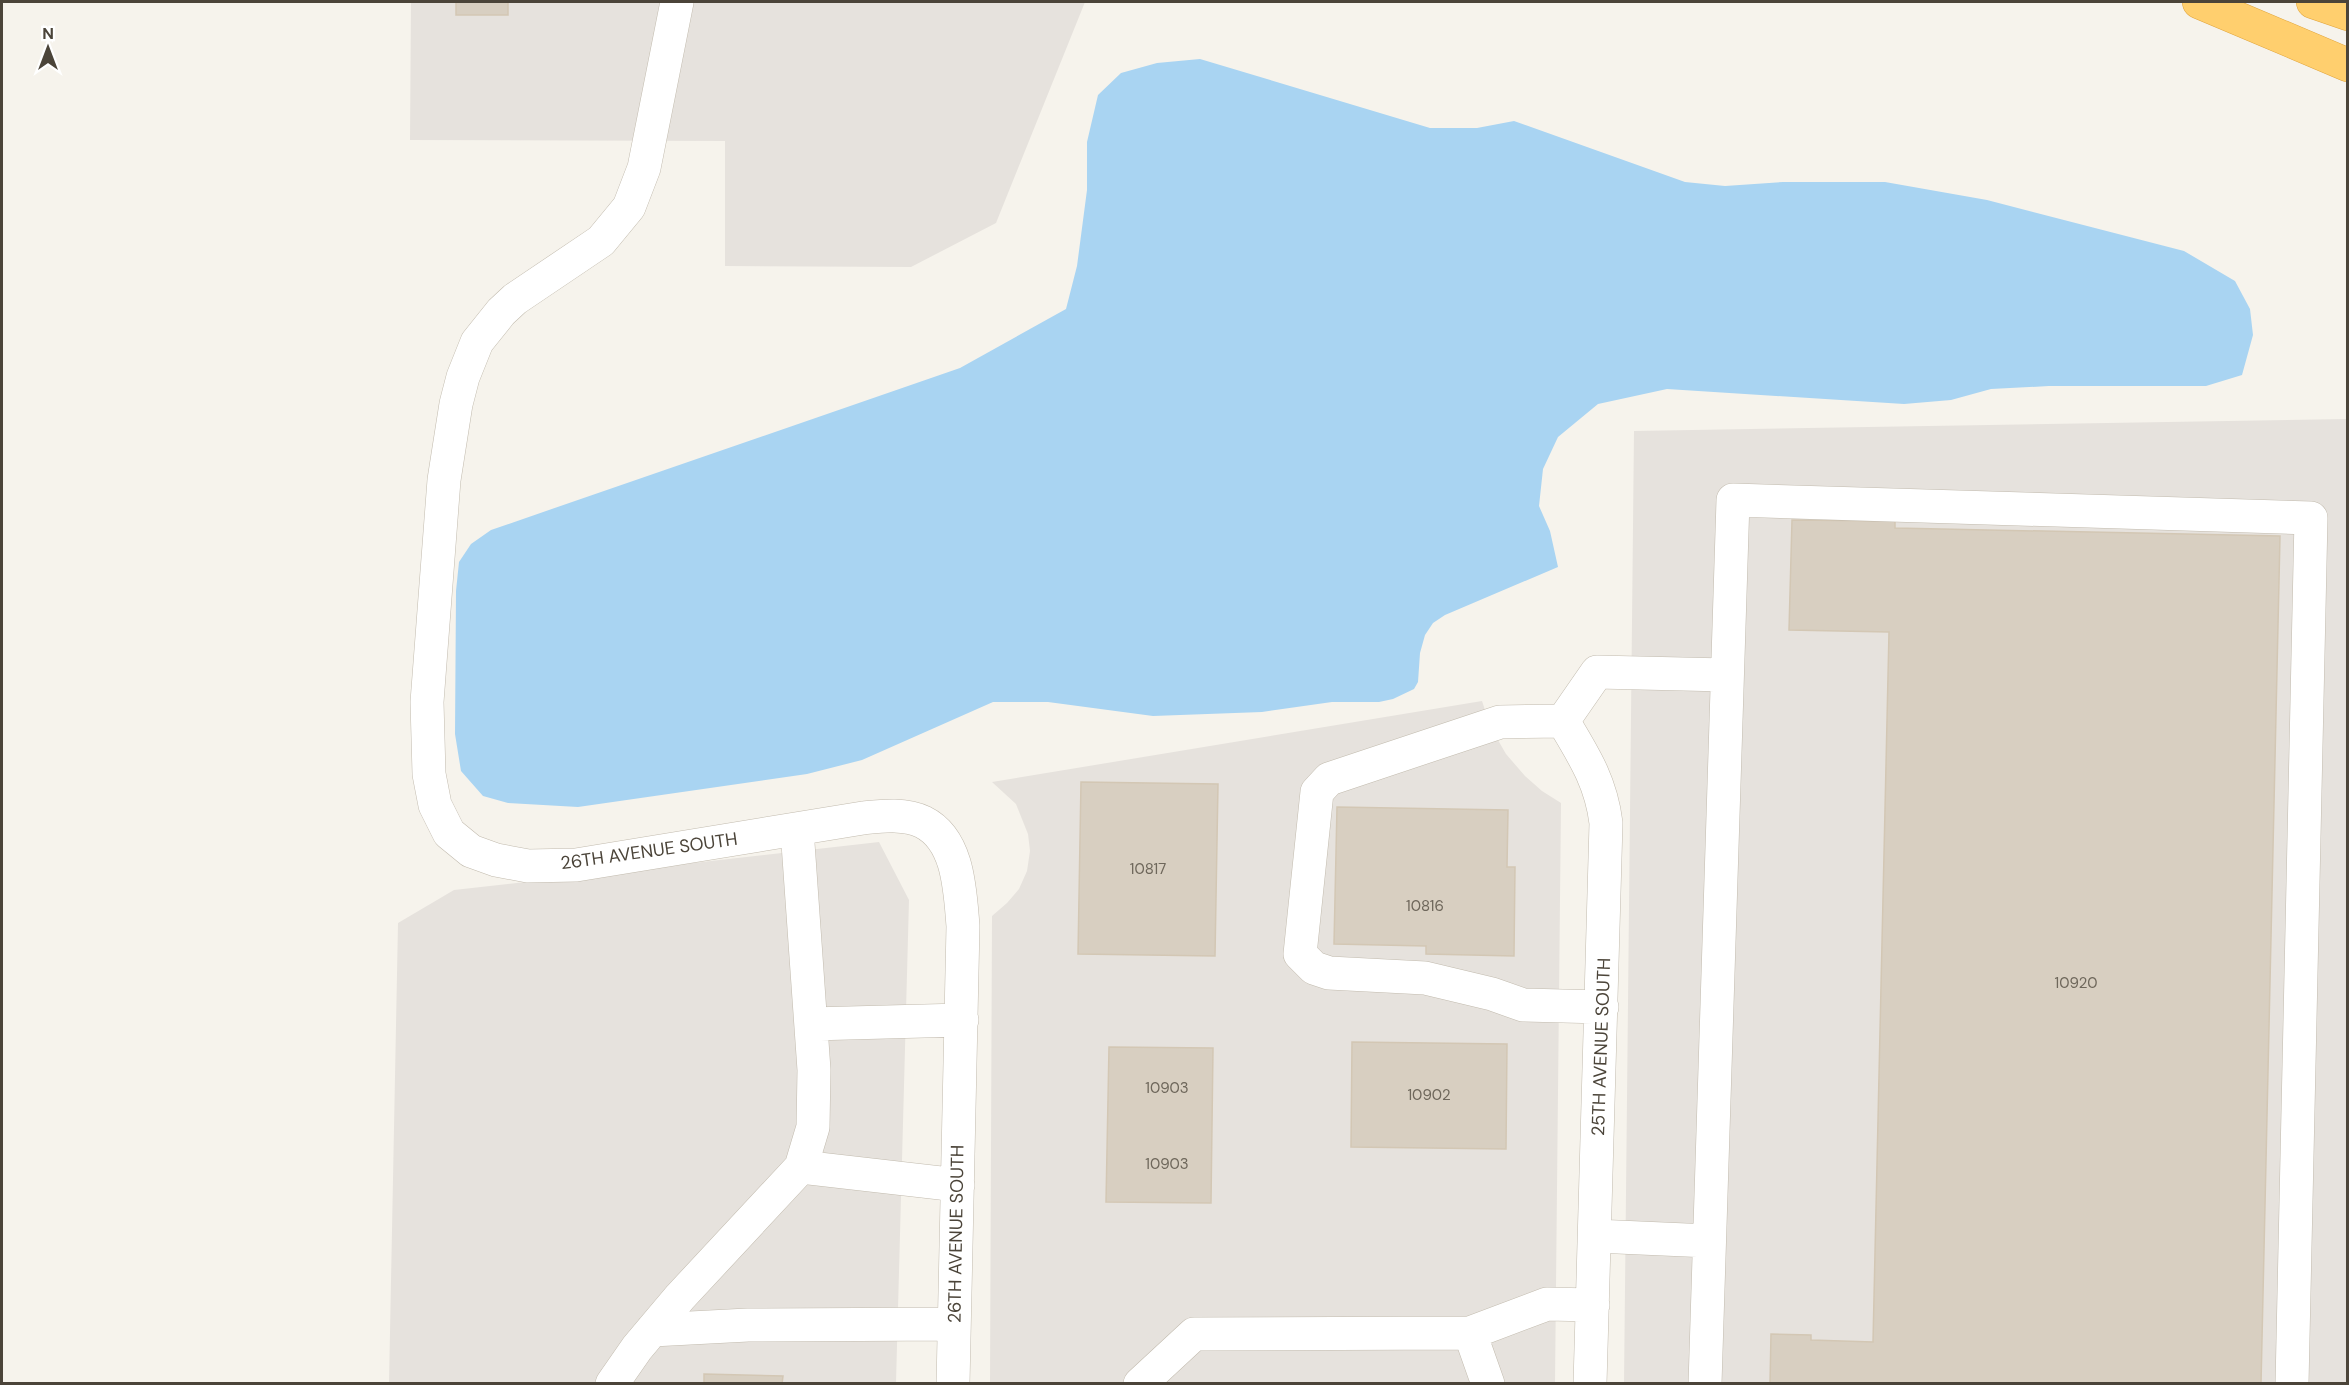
<svg xmlns="http://www.w3.org/2000/svg" width="2349" height="1385" font-family="'DM Sans',sans-serif">
<style>
.industrial{fill:#e6e2dd}
.water{fill:#a9d4f2}
.building{fill:#d8cfc1;stroke:#d3c7b4;stroke-width:1.5}
.lines{fill:none;stroke-linecap:round;stroke-linejoin:round}
.minor-casing{stroke:#c2bbae;stroke-width:34}
.highway-casing{stroke:#e0a43c;stroke-width:34}
.minor{stroke:#fff;stroke-width:33}
.highway{stroke:#ffcf6e;stroke-width:33}
.labels{text-anchor:middle;dominant-baseline:central;stroke-width:4.5;stroke-linejoin:round;paint-order:stroke}
.number-label{font-size:15px;fill:#6e675b}
.street-label{font-size:18px;fill:#4b4439;stroke:#fff}
</style>
<rect width="100%" height="100%" fill="#f6f3ec"/>
<path class="industrial" d="M 411,2 L 1085,2 L 996,223 L 911,267 L 725,266 L 725,141 L 410,140 Z
M 2347,419 L 2347,1383 L 1624,1384 L 1634,431 Z
M 1482,701 L 1491,728 L 1506,754 L 1525,776 L 1542,791 L 1561,803 L 1555,1383 L 990,1384 L 992,916 L 1007,903 L 1019,889 L 1027,871 L 1030,851 L 1028,834 L 1016,804 L 992,782 Z
M 879,842 L 909,900 L 896,1383 L 389,1384 L 398,923 L 454,890 Z"/>
<path class="water" d="M 1200,59 L 1430,128 L 1477,128 L 1514,121 L 1685,182 L 1725,186 L 1783,182 L 1885,182 L 1987,200 L 2184,251 L 2235,281 L 2250,309 L 2253,335 L 2242,375 L 2206,386 L 2049,386 L 1991,389 L 1951,400 L 1904,404 L 1667,389 L 1598,404 L 1558,437 L 1543,469 L 1539,506 L 1550,531 L 1558,567 L 1445,615 L 1433,623 L 1425,635 L 1420,653 L 1418,682 L 1414,689 L 1393,699 L 1379,702 L 1332,702 L 1262,712 L 1153,716 L 1048,702 L 993,702 L 862,760 L 807,774 L 578,807 L 508,803 L 483,796 L 461,771 L 455,734 L 456,591 L 459,562 L 471,544 L 491,530 L 960,368 L 1066,309 L 1077,266 L 1087,190 L 1087,142 L 1098,95 L 1121,73 L 1157,63 Z"/>
<path class="building" d="M 456,2 L 508,2 L 508,15 L 456,15 Z
M 1792,520 L 1895,521 L 1895,528 L 2280,536 L 2261,1384 L 1770,1384 L 1771,1334 L 1811,1335 L 1811,1340 L 1873,1342 L 1889,632 L 1789,630 Z
M 1081,782 L 1218,784 L 1215,956 L 1078,954 Z
M 1337,807 L 1508,810 L 1507,867 L 1515,867 L 1514,956 L 1426,954 L 1426,946 L 1334,944 Z
M 1352,1042 L 1507,1044 L 1506,1149 L 1351,1147 Z
M 1109,1047 L 1213,1048 L 1211,1203 L 1106,1202 Z
M 704,1374 L 783,1376 L 782,1384 L 704,1384 Z"/>
<g class="lines">
<defs>
<path id="minor" d="M 677,2 L 644,168 L 629,207 L 601,241 L 515,299 L 501,312 L 477,342 L 463,377 L 456,404 L 444,480 L 427,702 L 429,774 L 435,805 L 449,833 L 471,851 L 496,860 L 528,866 L 576,865 L 863,818 C 882,816 905,813 923,822 C 959,840 960,891 963,926 L 953,1384
M 1563,721 L 1500,722 L 1329,779 L 1317,792 L 1300,954 L 1314,968 L 1329,973 L 1425,978 L 1492,994 L 1523,1005 L 1602,1007
M 1563,721 C 1584,756 1601,782 1606,823 L 1590,1384
M 1563,721 L 1597,672 L 1726,675
M 811,1024 L 962,1020
M 801,1167 L 958,1185
M 1595,1236 L 1709,1241
M 652,1330 L 748,1325 L 954,1324
M 1470,1333 L 1488,1384
M 612,1384 L 637,1348 L 680,1297 L 801,1167 L 813,1127 L 814,1070 L 797,829
M 1140,1384 L 1194,1334 L 1470,1333 L 1547,1304 L 1593,1305
M 1705,1384 L 1733,500 L 2311,518 L 2292,1384"/>
<path id="highway" d="M 2199,2 L 2348,65
M 2313,2 L 2348,14"/>
</defs>
<use href="#minor" class="minor-casing"/>
<use href="#highway" class="highway-casing"/>
<use href="#minor" class="minor"/>
<use href="#highway" class="highway"/>
</g>
<g class="labels">
<g class="number-label">
<text x="1148" y="869">10817</text>
<text x="1425" y="906">10816</text>
<text x="2076" y="983">10920</text>
<text x="1167" y="1088">10903</text>
<text x="1429" y="1095">10902</text>
<text x="1167" y="1164">10903</text>
</g>
<g class="street-label">
<text transform="translate(649 851) rotate(-8)">26TH AVENUE SOUTH</text>
<text transform="translate(1601 1047) rotate(-88)">25TH AVENUE SOUTH</text>
<text transform="translate(956 1234) rotate(-89)">26TH AVENUE SOUTH</text>
</g>
</g>
<rect width="2349" height="1385" fill="none" stroke="#4b4439" stroke-width="6"/>
<g transform="translate(48 48)" stroke="#ffffff" stroke-width="4.5" paint-order="stroke">
<path d="M0-4.5L10 22L0 15L-10 22Z" fill="#4b4439"/>
<text y="-9" font-size="16" font-weight="bold" text-anchor="middle" fill="#4b4439">N</text>
</g>
</svg>
